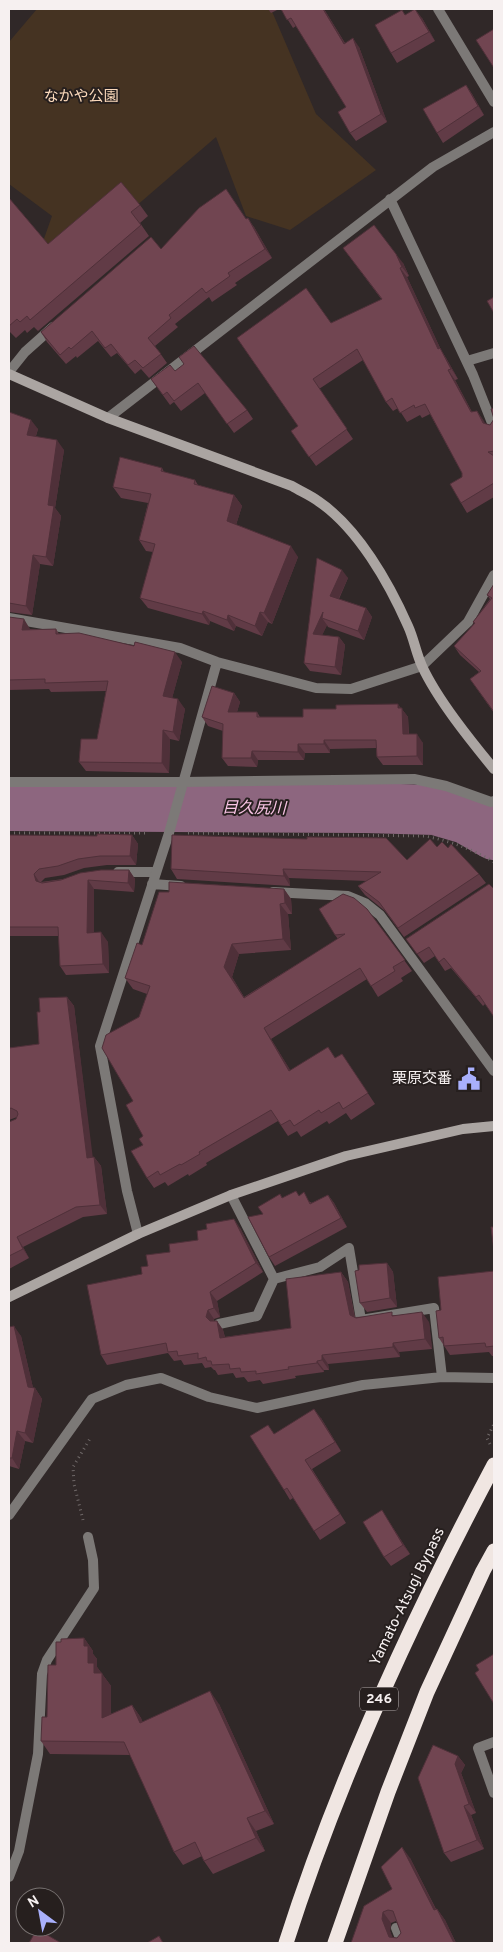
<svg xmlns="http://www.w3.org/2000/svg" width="503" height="1952" font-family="Overpass,'Noto Sans JP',sans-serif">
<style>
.green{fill:#453322}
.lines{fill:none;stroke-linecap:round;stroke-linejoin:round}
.river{stroke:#8d667f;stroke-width:50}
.path{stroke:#6f6868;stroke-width:3;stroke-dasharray:1 4;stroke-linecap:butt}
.lane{stroke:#7c7977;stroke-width:10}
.street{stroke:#7c7977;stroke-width:10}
.secondary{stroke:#aba5a2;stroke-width:10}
.highway{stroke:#f0e6e2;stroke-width:15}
.wall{fill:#613b46;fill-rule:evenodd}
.shaded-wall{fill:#4f3039}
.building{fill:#714551;stroke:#4f3039;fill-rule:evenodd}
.labels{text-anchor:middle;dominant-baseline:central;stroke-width:4;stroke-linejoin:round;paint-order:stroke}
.shield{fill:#261f1e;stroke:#b8b1b1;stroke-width:1}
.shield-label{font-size:14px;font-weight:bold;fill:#f6f0f0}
.park-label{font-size:15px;fill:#fcdabc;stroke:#261f1e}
.poi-label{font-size:15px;fill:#f6f0f0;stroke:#261f1e;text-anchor:end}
.street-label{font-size:15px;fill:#f6f0f0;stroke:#261f1e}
.water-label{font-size:16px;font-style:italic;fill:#fac5e6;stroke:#261f1e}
</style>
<rect width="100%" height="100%" fill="#302828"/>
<path class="green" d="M 37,9 L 271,9 L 316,114 L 376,170 L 290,230 L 246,216 L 216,137 L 91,245 L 40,250 L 52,216 L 9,184 L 9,42 Z"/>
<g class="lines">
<path class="river" d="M 9,806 L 365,808 L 435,810 L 466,819 L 494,835"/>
<path class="path" d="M 9,833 L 149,833
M 188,833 L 425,836 C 450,841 472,849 494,862
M 490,1444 L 487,1438 L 494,1424
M 83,1520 L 74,1484 L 73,1467 L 91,1437"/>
<path class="lane" d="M 467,361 L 494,353
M 9,372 L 25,352 L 53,327
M 118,872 L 156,872
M 274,1279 L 320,1267 L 349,1248 L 361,1320 L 434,1308 L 442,1377
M 219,1324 L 257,1316 L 274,1279 L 231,1195
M 9,1515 L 92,1399 L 126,1385 L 161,1378 L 209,1397 L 257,1408 L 363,1385 L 442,1377 L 494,1378
M 494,1742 L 478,1748 L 494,1793
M 9,1877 L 19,1851 L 38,1754 L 42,1674 L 47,1660 L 94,1588 L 93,1560 L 88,1537
M 396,1928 L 402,1943"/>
<path class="street" d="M 438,9 L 494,102
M 390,199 L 473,375 L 494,428
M 108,418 L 433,167 L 494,132
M 9,618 L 180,648 L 217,662 L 316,688 L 351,689 L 422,666 L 468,622 L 494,575
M 9,782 L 183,782 L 414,779 L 446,786 L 491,802 L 494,801
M 152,884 L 181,886
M 273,892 L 348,896 L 365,903 L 380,915 L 494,1071
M 138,1234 L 127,1191 L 100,1046 L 169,833 L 217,662"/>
<path class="secondary" d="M 9,374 L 108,418 L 292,486 C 300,491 310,495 318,501 C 358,528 389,583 408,626 C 414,639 416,653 422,666 C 437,699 471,741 494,769
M 9,1297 L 138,1234 L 231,1195 L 346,1156 L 463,1129 L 494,1126"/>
<path class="highway" d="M 286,1943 C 339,1777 412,1619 494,1465
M 335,1943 L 388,1792 L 427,1692 L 483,1571 L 494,1551"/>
</g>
<path class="wall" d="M 268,9 L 279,9 L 271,13 Z
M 281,9 L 324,9 L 345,43 L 359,47 L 387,122 L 356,141 L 350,133 L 346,107 L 296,26 L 293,28 Z
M 405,15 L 422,18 L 435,41 L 397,63 L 391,53 Z
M 466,85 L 472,94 L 484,115 L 443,143 L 437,133 Z
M 226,189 L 246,219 L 254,227 L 272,258 L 235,283 L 237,285 L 212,302 L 209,297 L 175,324 L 178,327 L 155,346 L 167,363 L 149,378 L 141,369 L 135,374 L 117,353 L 111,357 L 98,341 L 77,358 L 76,356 L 66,364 L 47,342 L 41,332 L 161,249 Z
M 9,198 L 48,244 L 140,205 L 148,216 L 140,223 L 149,236 L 38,331 L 34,327 L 27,333 L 25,330 L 16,338 L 9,331 Z
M 343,248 L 403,263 L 409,276 L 407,277 L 441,350 L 446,358 L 458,379 L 455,380 L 472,412 L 477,411 L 485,424 L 490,425 L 494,419 L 494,408 L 494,497 L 467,513 L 461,503 L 462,473 L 430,414 L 422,418 L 420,415 L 407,422 L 398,408 L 393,411 L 386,402 L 363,360 L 319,389 L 353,439 L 316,466 L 291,431 L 298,426 L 237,338 L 331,323 L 382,300 Z
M 175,371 L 247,410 L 253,419 L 234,433 L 205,393 L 181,411 L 174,402 L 170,405 L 151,379 Z
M 9,412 L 38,429 L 36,436 L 64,450 L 55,508 L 61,516 L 53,566 L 40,564 L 32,615 L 9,612 Z
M 162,468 L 164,472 L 195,480 L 198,485 L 234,495 L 242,506 L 236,525 L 298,557 L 272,624 L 268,622 L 262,636 L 236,626 L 234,631 L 210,621 L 209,625 L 148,608 L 140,598 L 153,552 L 146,551 L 139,540 L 148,503 L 121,498 L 113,487 Z
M 317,558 L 348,578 L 339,599 L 366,608 L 372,617 L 364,640 L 328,627 L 327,625 L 322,635 L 339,637 L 345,645 L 341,675 L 310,671 L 304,663 Z
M 494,584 L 494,713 L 470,679 L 479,672 L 460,655 L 454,646 L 474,624 L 473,622 L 490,599 L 487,595 Z
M 9,617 L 30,629 L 56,629 L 59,634 L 182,662 L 172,698 L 185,709 L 179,741 L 170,739 L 169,773 L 86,771 L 79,762 L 97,739 L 106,691 L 51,692 L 49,689 L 9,690 Z
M 234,693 L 240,702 L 237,712 L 257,712 L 260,717 L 303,717 L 336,709 L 401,708 L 408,717 L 409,734 L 423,743 L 423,765 L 383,765 L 377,757 L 376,748 L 330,749 L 330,753 L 305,753 L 304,760 L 258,760 L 257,767 L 228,766 L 222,758 L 223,731 L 208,726 L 202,717 Z
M 9,835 L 97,836 L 132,835 L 138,844 L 136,865 L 107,865 L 84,868 L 64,875 L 45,878 L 41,882 L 129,870 L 135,879 L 134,892 L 94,889 L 94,933 L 108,942 L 109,973 L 66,975 L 60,966 L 59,936 L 9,936 Z
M 437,847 L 448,848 L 479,874 L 486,883 L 404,937 L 385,911 L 365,895 L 358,886 L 367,881 L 289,878 L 290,886 L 177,879 L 171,869 L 407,860 Z
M 489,884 L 485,1004 L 483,1006 L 451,968 L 445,971 L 435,956 L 424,963 L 406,939 Z
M 284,889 L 291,899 L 292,914 L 288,914 L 291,950 L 239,954 L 232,977 L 244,997 L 338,939 L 335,935 L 367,909 L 412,971 L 401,978 L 403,981 L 378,997 L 367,979 L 271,1039 L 290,1070 L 335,1058 L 342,1054 L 375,1104 L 351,1120 L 346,1113 L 329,1124 L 327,1121 L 301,1137 L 297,1131 L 288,1136 L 278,1121 L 206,1163 L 207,1165 L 189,1176 L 188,1174 L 168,1186 L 165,1182 L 154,1188 L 147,1178 L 143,1145 L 143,1136 L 133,1101 L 147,994 L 133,989 L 125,978 L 169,892 Z
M 67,997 L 74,1006 L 92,1157 L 94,1157 L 101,1166 L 107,1214 L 83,1217 L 23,1247 L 29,1258 L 9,1269 L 9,1122 L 16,1119 L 17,1117 L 9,1120 L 9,1048 L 39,1044 L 40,1012 Z
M 328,1195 L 334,1203 L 347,1227 L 275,1266 L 269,1257 L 263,1214 L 283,1198 L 299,1196 L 312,1203 Z
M 240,1228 L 263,1272 L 217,1301 L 220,1317 L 214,1319 L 214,1321 L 217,1321 L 223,1330 L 225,1337 L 291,1328 L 341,1272 L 348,1282 L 355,1317 L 394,1315 L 429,1322 L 432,1349 L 399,1352 L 400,1357 L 328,1364 L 329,1370 L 324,1370 L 324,1372 L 295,1376 L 296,1378 L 263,1384 L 260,1380 L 248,1382 L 244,1377 L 236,1378 L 233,1373 L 218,1375 L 215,1370 L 214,1370 L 211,1367 L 205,1368 L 202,1363 L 184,1365 L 181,1360 L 174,1361 L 168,1353 L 107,1365 L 101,1355 L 142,1274 L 148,1266 L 170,1252 L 198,1240 Z
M 387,1263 L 393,1272 L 397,1307 L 367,1312 L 360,1303 L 359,1270 Z
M 494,1271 L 494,1356 L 492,1356 L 489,1352 L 450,1355 L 439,1338 L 441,1310 Z
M 9,1327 L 21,1336 L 33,1388 L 35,1388 L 42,1399 L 33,1443 L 25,1441 L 19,1469 L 9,1466 Z
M 321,1418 L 341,1451 L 312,1469 L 346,1523 L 320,1540 L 293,1498 L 290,1500 L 284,1490 L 274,1434 Z
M 388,1520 L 410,1554 L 391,1566 L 384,1557 Z
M 84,1638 L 93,1651 L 93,1654 L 97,1659 L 97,1667 L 111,1686 L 111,1714 L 132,1705 L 141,1718 L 142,1722 L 219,1704 L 274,1824 L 256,1831 L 265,1851 L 213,1874 L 204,1861 L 202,1856 L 183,1865 L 174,1852 L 130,1755 L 50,1754 L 41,1741 L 47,1717 L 56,1665 L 61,1642 Z
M 458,1756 L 465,1765 L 461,1773 L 476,1813 L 471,1815 L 484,1849 L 451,1862 L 444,1853 Z
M 410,1858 L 436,1909 L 437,1909 L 445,1920 L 456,1943 L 351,1943 L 392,1889 ZM 396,1921 L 401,1933 L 397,1938 L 392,1937 L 390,1931 L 391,1923 Z"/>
<path class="shaded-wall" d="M 323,9 L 324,9 L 350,52 L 344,44 Z
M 415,9 L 422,18 L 435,41 L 429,32 Z
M 353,38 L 359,47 L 387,122 L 381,114 Z
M 466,85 L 472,94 L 484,115 L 478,106 Z
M 248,218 L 254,227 L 272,258 L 265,249 Z
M 396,254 L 403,263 L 409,276 L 402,267 Z
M 400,268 L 407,277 L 441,350 L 446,358 L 458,379 L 438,349 Z
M 448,370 L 455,380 L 477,422 L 471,412 Z
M 477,411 L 484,421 L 489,433 L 483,423 Z
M 31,420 L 38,429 L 33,444 L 27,435 Z
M 57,440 L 64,450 L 55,508 L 61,516 L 53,566 L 46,557 L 48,505 Z
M 234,495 L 242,506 L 234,531 L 227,521 Z
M 291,546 L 298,557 L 272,624 L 264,613 Z
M 33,555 L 40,564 L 32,615 L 26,606 Z
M 342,570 L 348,578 L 336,604 L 330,596 Z
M 366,608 L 372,617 L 364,640 L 358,631 Z
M 203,611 L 210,621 L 209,625 L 202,614 Z
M 260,612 L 268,622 L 262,636 L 255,626 Z
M 323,612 L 322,618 L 327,625 L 319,642 L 313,634 Z
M 228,615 L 236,626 L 234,631 L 227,620 Z
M 24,619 L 30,629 L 29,639 L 22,630 Z
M 339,637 L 345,645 L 341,675 L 335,667 Z
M 175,652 L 182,662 L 170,706 L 163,696 Z
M 234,693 L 240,702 L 234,721 L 228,712 Z
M 178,699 L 185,709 L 179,741 L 173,732 Z
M 398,704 L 408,717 L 409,743 L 403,734 Z
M 163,730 L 170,739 L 169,773 L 162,763 Z
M 417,734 L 423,743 L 423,765 L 417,756 Z
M 324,740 L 330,749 L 330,753 L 324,744 Z
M 298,744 L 305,753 L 304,760 L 298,752 Z
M 252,751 L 258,760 L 257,767 L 251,758 Z
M 132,835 L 138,844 L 136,865 L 130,856 Z
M 283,869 L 289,878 L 290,886 L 284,876 Z
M 129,870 L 135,879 L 134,892 L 128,883 Z
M 34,874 L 40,883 L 36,881 Z
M 88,880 L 94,889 L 94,942 L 87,933 Z
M 284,889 L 291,899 L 292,914 L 285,903 Z
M 280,904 L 288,914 L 291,950 L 283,939 Z
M 101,932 L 108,942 L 109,973 L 103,964 Z
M 232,944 L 239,954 L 232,977 L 251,1009 L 224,967 Z
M 67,997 L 74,1006 L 94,1167 L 87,1158 Z
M 264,1028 L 271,1039 L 297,1081 L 289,1071 Z
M 94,1157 L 101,1166 L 107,1214 L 100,1205 Z
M 328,1195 L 334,1203 L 347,1227 L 341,1218 Z
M 234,1219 L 240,1228 L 263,1272 L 256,1263 Z
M 17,1237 L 23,1247 L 29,1258 L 23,1249 Z
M 387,1263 L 393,1272 L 397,1307 L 390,1298 Z
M 341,1272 L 348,1282 L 356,1325 L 350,1315 Z
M 210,1292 L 217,1301 L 220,1317 L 214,1308 Z
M 208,1310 L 214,1319 L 212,1326 L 206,1317 Z
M 422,1312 L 429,1322 L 432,1349 L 425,1339 Z
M 217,1321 L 223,1330 L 227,1347 L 220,1338 Z
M 14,1326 L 21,1336 L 34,1392 L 35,1388 L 42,1399 L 33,1443 L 25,1433 L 28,1387 Z
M 393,1343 L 399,1352 L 400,1357 L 393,1347 Z
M 322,1355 L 328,1364 L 329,1370 L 322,1360 Z
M 317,1361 L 324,1370 L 324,1372 L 317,1363 Z
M 314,1409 L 321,1418 L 341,1451 L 335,1442 Z
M 17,1431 L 25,1441 L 19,1469 L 12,1458 Z
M 382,1510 L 388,1520 L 410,1554 L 403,1545 Z
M 84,1638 L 93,1651 L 93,1654 L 97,1659 L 97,1667 L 111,1686 L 111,1731 L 102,1718 L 94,1673 L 88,1663 L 84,1646 Z
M 210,1691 L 219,1704 L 274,1824 L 265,1811 Z
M 132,1705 L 141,1718 L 149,1736 L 140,1723 Z
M 458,1756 L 465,1765 L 461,1773 L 476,1813 L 469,1804 L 455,1764 Z
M 464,1806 L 471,1815 L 484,1849 L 477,1840 Z
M 247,1818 L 256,1831 L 265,1851 L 256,1838 Z
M 402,1847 L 410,1858 L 442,1922 L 434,1910 Z
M 437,1909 L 445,1920 L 456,1943 L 454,1943 Z
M 383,1912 L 391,1923 L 390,1931 L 395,1943 L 389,1937 L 382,1919 Z"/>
<path class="building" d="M 281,9 L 323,9 L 344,44 L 353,38 L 381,114 L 350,133 L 338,112 L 346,107 L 291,18 L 287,20 Z
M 415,9 L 429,32 L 391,53 L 375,25 L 402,10 L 405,15 Z
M 494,29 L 494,68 L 476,40 Z
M 466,85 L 478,106 L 437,133 L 423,109 Z
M 121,182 L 140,205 L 131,212 L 141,225 L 30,320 L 27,316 L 20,322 L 17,319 L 9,326 L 9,198 L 48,244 Z
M 226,189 L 246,219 L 248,218 L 265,249 L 228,273 L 230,276 L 206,293 L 202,288 L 169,315 L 171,318 L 148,338 L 161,354 L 143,368 L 135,360 L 128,365 L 111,344 L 105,348 L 92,331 L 71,349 L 69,347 L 60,355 L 41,332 L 151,237 L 161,249 L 199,208 Z
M 374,225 L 396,254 L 402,267 L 400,268 L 438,349 L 440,348 L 451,369 L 448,370 L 471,412 L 477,411 L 483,423 L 490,425 L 494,419 L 491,409 L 494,408 L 494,451 L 488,452 L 494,456 L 494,483 L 461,503 L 450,484 L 462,477 L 462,473 L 425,404 L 415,408 L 414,405 L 400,413 L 392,398 L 386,402 L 357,349 L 313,379 L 347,429 L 309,457 L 291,431 L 298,426 L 237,338 L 306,288 L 331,323 L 382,299 L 343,248 Z
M 494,297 L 494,313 L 487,301 Z
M 194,346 L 247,410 L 227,424 L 198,383 L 174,401 L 167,392 L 163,395 L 151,379 L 170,365 L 175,371 L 184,364 L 179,357 Z
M 9,412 L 31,420 L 27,435 L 57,440 L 48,505 L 54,506 L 46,557 L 33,555 L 26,606 L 9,603 Z
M 120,457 L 162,468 L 161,471 L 195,480 L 194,484 L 234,495 L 227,521 L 291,546 L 264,613 L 260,612 L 255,626 L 228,615 L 227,620 L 203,611 L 202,614 L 140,598 L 155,544 L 139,540 L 151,494 L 113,487 Z
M 317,558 L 342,570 L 330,596 L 366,608 L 358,631 L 322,618 L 323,612 L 313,634 L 339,637 L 335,667 L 304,663 Z
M 494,584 L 494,712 L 470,679 L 481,671 L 454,646 L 475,623 L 473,622 L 492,598 L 487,595 Z
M 9,617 L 24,619 L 22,630 L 56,629 L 56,634 L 79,633 L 134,646 L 135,642 L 175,652 L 163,696 L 178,699 L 173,732 L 163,730 L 162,763 L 79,762 L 81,739 L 97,739 L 108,681 L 45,683 L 45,679 L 9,680 Z
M 212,686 L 234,693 L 228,712 L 257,712 L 257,717 L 303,717 L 303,709 L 336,709 L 336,705 L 398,704 L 398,708 L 402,708 L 403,734 L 417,734 L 417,756 L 377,757 L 376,740 L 324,740 L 324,744 L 298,744 L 298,752 L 252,751 L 251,758 L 222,758 L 223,724 L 202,717 Z
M 97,834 L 132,835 L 130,856 L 100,856 L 78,859 L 58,866 L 39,869 L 34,874 L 36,881 L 42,883 L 61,880 L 80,873 L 101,870 L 129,870 L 128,883 L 88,880 L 87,933 L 101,932 L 103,964 L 60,966 L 58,927 L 9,927 L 9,835 L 97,836 Z
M 172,835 L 307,839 L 307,837 L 386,838 L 407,860 L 430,839 L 437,847 L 442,842 L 448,848 L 451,844 L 479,874 L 398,928 L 379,902 L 358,886 L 381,872 L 283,869 L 284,876 L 171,869 Z
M 169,882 L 284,889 L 285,903 L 280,904 L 283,939 L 232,944 L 224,967 L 244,998 L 345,934 L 335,935 L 319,909 L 343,894 L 354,898 L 367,909 L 405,960 L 393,967 L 395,971 L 371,986 L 360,968 L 264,1028 L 289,1071 L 328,1047 L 335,1058 L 342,1054 L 368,1093 L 343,1109 L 339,1102 L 321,1113 L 319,1110 L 294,1126 L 290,1120 L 281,1125 L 271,1110 L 199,1152 L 200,1154 L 181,1165 L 180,1164 L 160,1175 L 158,1171 L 147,1178 L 131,1151 L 143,1145 L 139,1139 L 143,1136 L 126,1105 L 133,1101 L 102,1048 L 106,1035 L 139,1017 L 150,986 L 125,978 L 137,943 L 142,945 L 159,892 L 169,892 Z
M 489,884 L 493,888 L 494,887 L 494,1017 L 479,995 L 476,997 L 444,958 L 439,962 L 429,947 L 417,954 L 406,939 Z
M 67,997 L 87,1158 L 94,1157 L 100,1205 L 76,1207 L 17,1237 L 23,1249 L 9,1256 L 9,1122 L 16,1119 L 18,1114 L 17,1111 L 11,1108 L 9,1109 L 9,1048 L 39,1044 L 37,1012 L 40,1012 L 39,998 Z
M 296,1191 L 299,1196 L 304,1192 L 310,1204 L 328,1195 L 341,1218 L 269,1257 L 248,1217 L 263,1214 L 258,1207 L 280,1194 L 282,1198 Z
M 234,1219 L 256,1263 L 210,1292 L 214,1308 L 208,1310 L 206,1317 L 210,1321 L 217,1321 L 220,1338 L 291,1328 L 286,1279 L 341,1272 L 350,1315 L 356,1318 L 392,1312 L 392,1316 L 422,1312 L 425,1339 L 393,1343 L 393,1347 L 322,1355 L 322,1360 L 317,1361 L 317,1363 L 288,1367 L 289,1369 L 256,1374 L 256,1371 L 241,1372 L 240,1368 L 230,1369 L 229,1364 L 212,1365 L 211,1361 L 207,1361 L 206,1357 L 198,1359 L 198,1353 L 178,1356 L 177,1351 L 168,1352 L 166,1343 L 161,1344 L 101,1355 L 87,1285 L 142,1274 L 141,1267 L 148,1266 L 146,1255 L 170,1252 L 169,1244 L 198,1240 L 197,1231 L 207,1229 L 206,1224 Z
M 491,1227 L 494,1227 L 494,1251 Z
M 387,1263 L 390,1298 L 360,1303 L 355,1271 L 359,1270 L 359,1265 Z
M 494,1271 L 494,1346 L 486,1347 L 485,1343 L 444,1346 L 443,1337 L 439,1338 L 436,1311 L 441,1310 L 438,1277 Z
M 14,1326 L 28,1387 L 35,1388 L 25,1433 L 17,1431 L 12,1458 L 9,1458 L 9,1327 Z
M 314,1409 L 335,1442 L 305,1460 L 340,1514 L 314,1531 L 287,1488 L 284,1490 L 250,1436 L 268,1425 L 274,1434 Z
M 382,1510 L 403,1545 L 384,1557 L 363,1522 Z
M 84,1638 L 84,1646 L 88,1646 L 88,1663 L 94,1663 L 94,1673 L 102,1673 L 102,1718 L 132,1705 L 140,1723 L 210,1691 L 265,1811 L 247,1818 L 256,1838 L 204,1861 L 195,1842 L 174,1852 L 124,1742 L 41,1741 L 42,1717 L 47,1717 L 48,1665 L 56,1665 L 56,1642 L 61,1642 L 61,1639 Z
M 494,1654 L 494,1704 L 475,1673 L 479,1670 L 476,1665 Z
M 433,1745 L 458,1756 L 455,1764 L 469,1804 L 464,1806 L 477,1840 L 444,1853 L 418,1778 Z
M 402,1847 L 434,1910 L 437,1909 L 454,1943 L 351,1943 L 364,1906 L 392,1889 L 381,1867 ZM 388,1910 L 393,1911 L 401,1933 L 397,1938 L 389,1937 L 382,1919 L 383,1912 Z
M 37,1929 L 61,1943 L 29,1943 Z
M 159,1936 L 163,1943 L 147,1943 Z"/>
<defs>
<symbol id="civic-bare" viewBox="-9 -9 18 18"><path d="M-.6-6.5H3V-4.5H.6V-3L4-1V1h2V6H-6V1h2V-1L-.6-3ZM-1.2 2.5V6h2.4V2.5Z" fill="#a9b0fc" stroke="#261f1e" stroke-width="2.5" paint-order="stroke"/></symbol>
</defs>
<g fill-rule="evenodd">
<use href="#civic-bare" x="453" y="1063" width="32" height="32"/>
</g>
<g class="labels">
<rect class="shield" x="360" y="1687.5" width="38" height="23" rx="4"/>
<g class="shield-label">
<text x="379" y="1699">246</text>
</g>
<g class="park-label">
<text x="81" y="97">なかや公園</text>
</g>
<g class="poi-label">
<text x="452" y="1079">栗原交番</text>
</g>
<g class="street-label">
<text transform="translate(408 1597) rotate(-64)">Yamato-Atsugi Bypass</text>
</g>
<g class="water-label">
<text transform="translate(254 809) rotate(1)">目久尻川</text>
</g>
</g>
<rect width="503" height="1952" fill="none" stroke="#f6f0f0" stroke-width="20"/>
<g transform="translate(40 1912) rotate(328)"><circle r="24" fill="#261f1e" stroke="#797372"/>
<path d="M0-4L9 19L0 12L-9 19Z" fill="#a9b0fc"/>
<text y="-8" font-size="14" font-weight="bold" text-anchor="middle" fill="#f6f0f0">N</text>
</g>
</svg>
